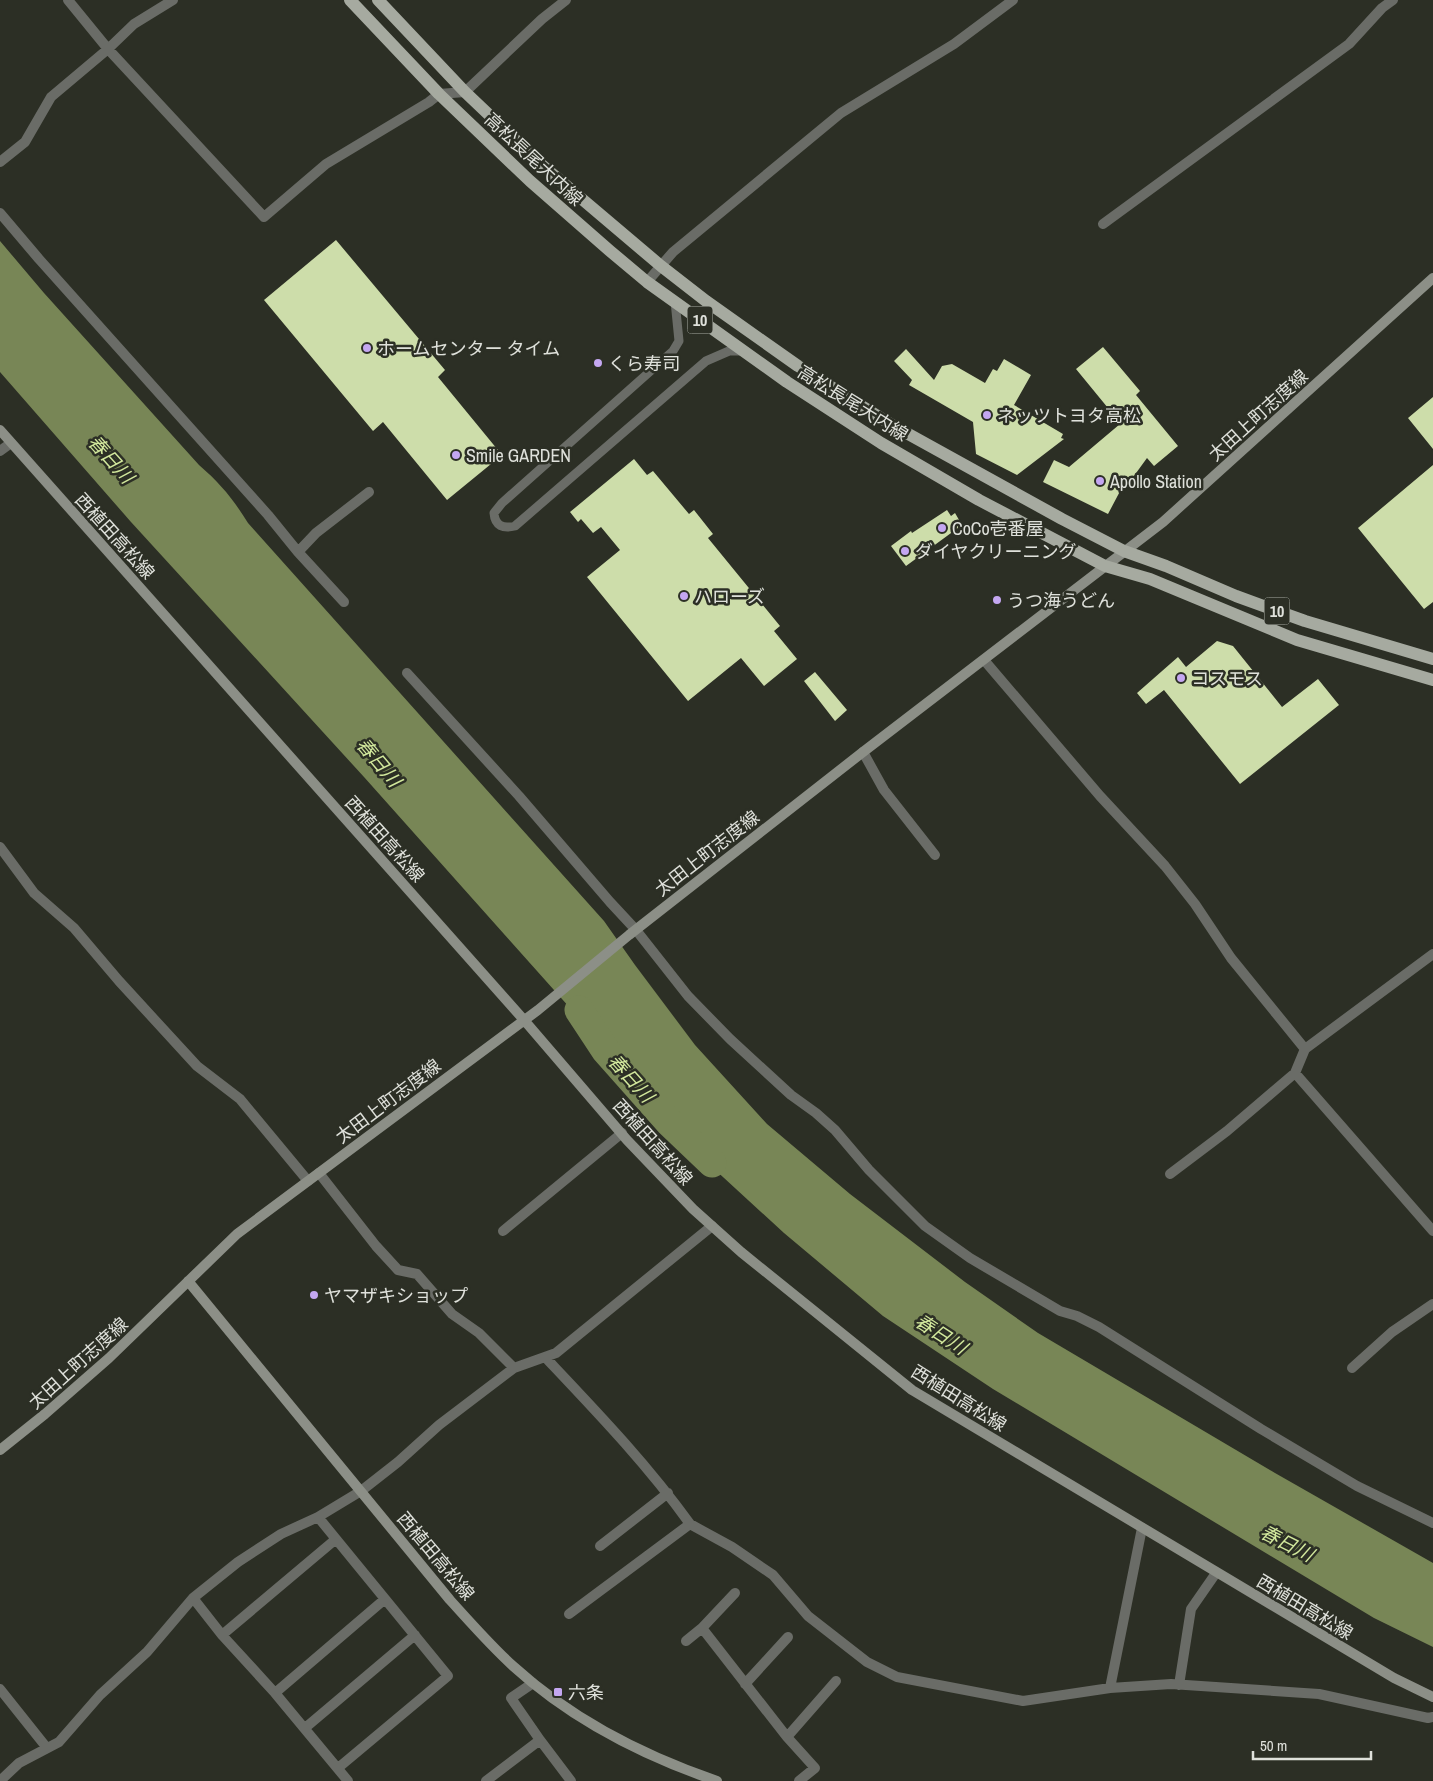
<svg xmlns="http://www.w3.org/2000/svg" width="1433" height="1781" font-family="'Archivo Narrow','Noto Sans JP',sans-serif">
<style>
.water{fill:#788656}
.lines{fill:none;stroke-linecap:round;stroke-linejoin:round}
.river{stroke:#788656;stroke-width:29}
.building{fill:#cdddaa}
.service{stroke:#6a6c67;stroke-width:9}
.minor{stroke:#6a6c67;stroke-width:10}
.secondary{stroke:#8c8f87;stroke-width:10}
.primary{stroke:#a6aaa0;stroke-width:12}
.poi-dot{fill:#c4a7f1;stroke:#2c2f25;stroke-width:2}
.labels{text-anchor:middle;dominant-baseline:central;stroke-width:5;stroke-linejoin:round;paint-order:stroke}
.shield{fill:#2c2f25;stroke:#a9aca4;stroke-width:1}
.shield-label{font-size:16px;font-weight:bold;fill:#dfe1db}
.street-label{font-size:18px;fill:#dfe1db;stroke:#2c2f25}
.poi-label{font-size:18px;fill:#dfe1db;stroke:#2c2f25;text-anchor:start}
.water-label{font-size:19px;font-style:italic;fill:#d3e99d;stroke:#2c2f25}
</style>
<rect width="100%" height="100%" fill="#2c2f25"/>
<path class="water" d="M 0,241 L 44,293 L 199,465 C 221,484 233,499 248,523 L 604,921 L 635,965 L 695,1045 L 767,1124 L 850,1194 L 965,1282 L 1038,1333 L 1275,1473 L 1433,1563 L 1433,1647 L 1374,1618 L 993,1389 L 883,1316 L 784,1233 L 711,1166 L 364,777 L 131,522 L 0,372 Z"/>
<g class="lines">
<path class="river" d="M 579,1010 L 606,1051 L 669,1122 L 712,1163"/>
</g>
<path class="building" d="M 336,240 L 445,370 L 438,377 L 502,455 L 447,500 L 383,422 L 373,431 L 264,300 Z
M 1103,347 L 1140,391 L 1136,395 L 1178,446 L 1154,466 L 1147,458 L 1131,480 L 1127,478 L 1108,514 L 1043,482 L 1054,460 L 1069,467 L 1120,424 L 1116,420 L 1117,419 L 1076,369 Z
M 906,349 L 934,380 L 942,366 L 952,364 L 985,383 L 993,369 L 997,371 L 1004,359 L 1031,375 L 1014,405 L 1063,434 L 1061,438 L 1064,439 L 1017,475 L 976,454 L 973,422 L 909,385 L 912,380 L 894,361 Z
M 1433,397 L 1433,449 L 1408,418 Z
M 634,459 L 647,475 L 653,471 L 689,514 L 694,510 L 713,534 L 708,538 L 780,626 L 774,631 L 797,659 L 764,686 L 741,658 L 688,701 L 587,577 L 620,550 L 601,527 L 593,533 L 581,519 L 578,522 L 570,512 Z
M 1433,465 L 1433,602 L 1424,609 L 1358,528 Z
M 947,510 L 951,516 L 955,513 L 962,525 L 906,566 L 891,546 L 911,531 L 912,533 Z
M 1217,641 L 1233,646 L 1282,707 L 1318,679 L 1339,705 L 1240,784 L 1164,690 L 1146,704 L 1137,693 L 1178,657 L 1186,667 Z
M 815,672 L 847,710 L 835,721 L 804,681 Z"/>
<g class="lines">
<path class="service" d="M 675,301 L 679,341 L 673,351 L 502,503 L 494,513 C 495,526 503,529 515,526 L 706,361 L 729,351 L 743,351"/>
<path class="minor" d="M 68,0 L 108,49 L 264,217 L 326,164 L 429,102 L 439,94 L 465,92 L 542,19 L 566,0
M 0,162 L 25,142 L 51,97 L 108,49 L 134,24 L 173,0
M 0,213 L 39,259 L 268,515 L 298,552 L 344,602
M 1103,224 L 1349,44 L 1382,8 L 1393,0
M 647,282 L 673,252 L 841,113 L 954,44 L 1013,0
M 0,451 L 11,443
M 298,552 L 316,533 L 369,492
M 984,660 L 1100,796 L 1165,866 L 1195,904 L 1231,958 L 1305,1049 L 1433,954
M 407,673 L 519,796 L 610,902 L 636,930 L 688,996 L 730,1039 L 791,1095 L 816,1113 L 835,1130 L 869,1170 L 925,1226 L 970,1258 L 1060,1311 L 1077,1316 L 1099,1327 L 1261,1429 L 1357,1486 L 1433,1523
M 863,752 L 884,790 L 935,855
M 0,847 L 34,893 L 74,928 L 119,981 L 197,1066 L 240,1099 L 308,1181
M 1305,1049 L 1295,1073 L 1433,1231
M 319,1173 L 376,1246 L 398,1270 L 417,1274 L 452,1314 L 479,1333 L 514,1368
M 1170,1174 L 1227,1131 L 1295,1073
M 503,1231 L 622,1133
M 545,1357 C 596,1411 647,1464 690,1524
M 1352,1368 L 1392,1332 L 1433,1304
M 318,1517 L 448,1676 L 338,1768
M 600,1546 L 668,1493
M 735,1593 L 702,1628 L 787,1737 L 815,1768 L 799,1781
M 193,1598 L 222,1635 L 275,1693 L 348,1781
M 569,1614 L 690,1524 L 732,1547 L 773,1575 L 808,1616 L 867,1662 L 897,1677 L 1023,1701 L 1110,1688 L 1171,1684 L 1319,1694 L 1428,1718 L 1433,1717
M 222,1635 L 336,1539
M 686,1641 L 702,1628
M 533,1683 L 511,1698 L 540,1740 L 571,1781
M 745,1684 L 788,1637
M 1179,1685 L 1191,1609 L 1216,1573
M 1110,1688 L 1142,1528
M 0,1689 L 47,1748
M 275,1693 L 385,1599
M 305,1728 L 415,1635
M 787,1737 L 836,1681
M 0,1781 L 19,1763 L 59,1742 L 100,1695 L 147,1652 L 193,1598 L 238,1562 L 281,1534 L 318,1517 L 361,1491 L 398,1462 L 439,1425 L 514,1368 L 556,1353 L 712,1226
M 486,1781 L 540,1740"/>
<path class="secondary" d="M 0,430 L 524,1020 L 627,1140 L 693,1209 L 741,1252 L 912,1390 L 1394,1678 L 1433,1697
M 188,1281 L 450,1600 C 470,1622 490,1645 513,1666 C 570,1718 644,1756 717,1781
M 0,1450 L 45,1414 L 109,1358 L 237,1234 L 538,1010 L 629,935 L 863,752 L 1163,522 L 1433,278"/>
<path class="primary" d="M 350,0 L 439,94 L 530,181 L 610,251 L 647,282 L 787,382 L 881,443 L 979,500 L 1105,566 L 1150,579 L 1297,640 L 1433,680
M 378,0 L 465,92 L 543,166 L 661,266 L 706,301 L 798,366 L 892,425 L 1062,519 L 1124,551 L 1166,566 L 1236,596 L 1305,621 L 1433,659"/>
</g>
<g class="poi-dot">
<circle cx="367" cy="348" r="5"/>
<circle cx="598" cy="363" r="5"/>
<circle cx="987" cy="415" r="5"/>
<circle cx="456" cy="455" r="5"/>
<circle cx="1100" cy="481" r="5"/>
<circle cx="942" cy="528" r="5"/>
<circle cx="905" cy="551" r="5"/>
<circle cx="684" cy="596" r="5"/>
<circle cx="997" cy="600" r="5"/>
<circle cx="1181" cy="678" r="5"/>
<circle cx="314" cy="1295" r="5"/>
<rect x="553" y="1687" width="10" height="10" rx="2.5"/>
</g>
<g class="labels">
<g class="shield">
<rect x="687.5" y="306.5" width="25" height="27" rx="4"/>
<rect x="1264.5" y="597.5" width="25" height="27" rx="4"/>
</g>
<g class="shield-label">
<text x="700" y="320">10</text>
<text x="1277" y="611">10</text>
</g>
<g class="street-label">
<text transform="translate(534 159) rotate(43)">高松長尾大内線</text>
<text transform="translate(853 403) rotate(32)">高松長尾大内線</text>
<text transform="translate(1258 415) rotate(-42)">太田上町志度線</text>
<text transform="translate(115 536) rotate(48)">西植田高松線</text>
<text transform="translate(385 839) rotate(48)">西植田高松線</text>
<text transform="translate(707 853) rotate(-38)">太田上町志度線</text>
<text transform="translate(388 1101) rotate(-37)">太田上町志度線</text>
<text transform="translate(653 1142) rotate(48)">西植田高松線</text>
<text transform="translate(78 1363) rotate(-42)">太田上町志度線</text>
<text transform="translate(959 1398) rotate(32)">西植田高松線</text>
<text transform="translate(436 1556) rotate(50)">西植田高松線</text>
<text transform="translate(1305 1607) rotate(31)">西植田高松線</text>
</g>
<g class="poi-label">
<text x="377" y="348">ホームセンター タイム</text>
<text x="608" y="363">くら寿司</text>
<text x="997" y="415">ネッツトヨタ高松</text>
<text x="466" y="455">Smile GARDEN</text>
<text x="1110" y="481">Apollo Station</text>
<text x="952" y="528">CoCo壱番屋</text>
<text x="915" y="551">ダイヤクリーニング</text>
<text x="694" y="596">ハローズ</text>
<text x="1007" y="600">うつ海うどん</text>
<text x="1191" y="678">コスモス</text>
<text x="324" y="1295">ヤマザキショップ</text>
<text x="568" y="1692">六条</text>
</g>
<g class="water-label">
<text transform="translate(111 459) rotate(48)">春日川</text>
<text transform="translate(379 762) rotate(50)">春日川</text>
<text transform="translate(631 1078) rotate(48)">春日川</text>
<text transform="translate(941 1334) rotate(33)">春日川</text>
<text transform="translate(1287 1543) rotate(27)">春日川</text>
</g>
</g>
<path d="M1253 1751v8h118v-8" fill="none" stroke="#dfe1db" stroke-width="2.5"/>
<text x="1260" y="1751" font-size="15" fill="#dfe1db" stroke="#2c2f25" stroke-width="4" paint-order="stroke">50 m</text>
</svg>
